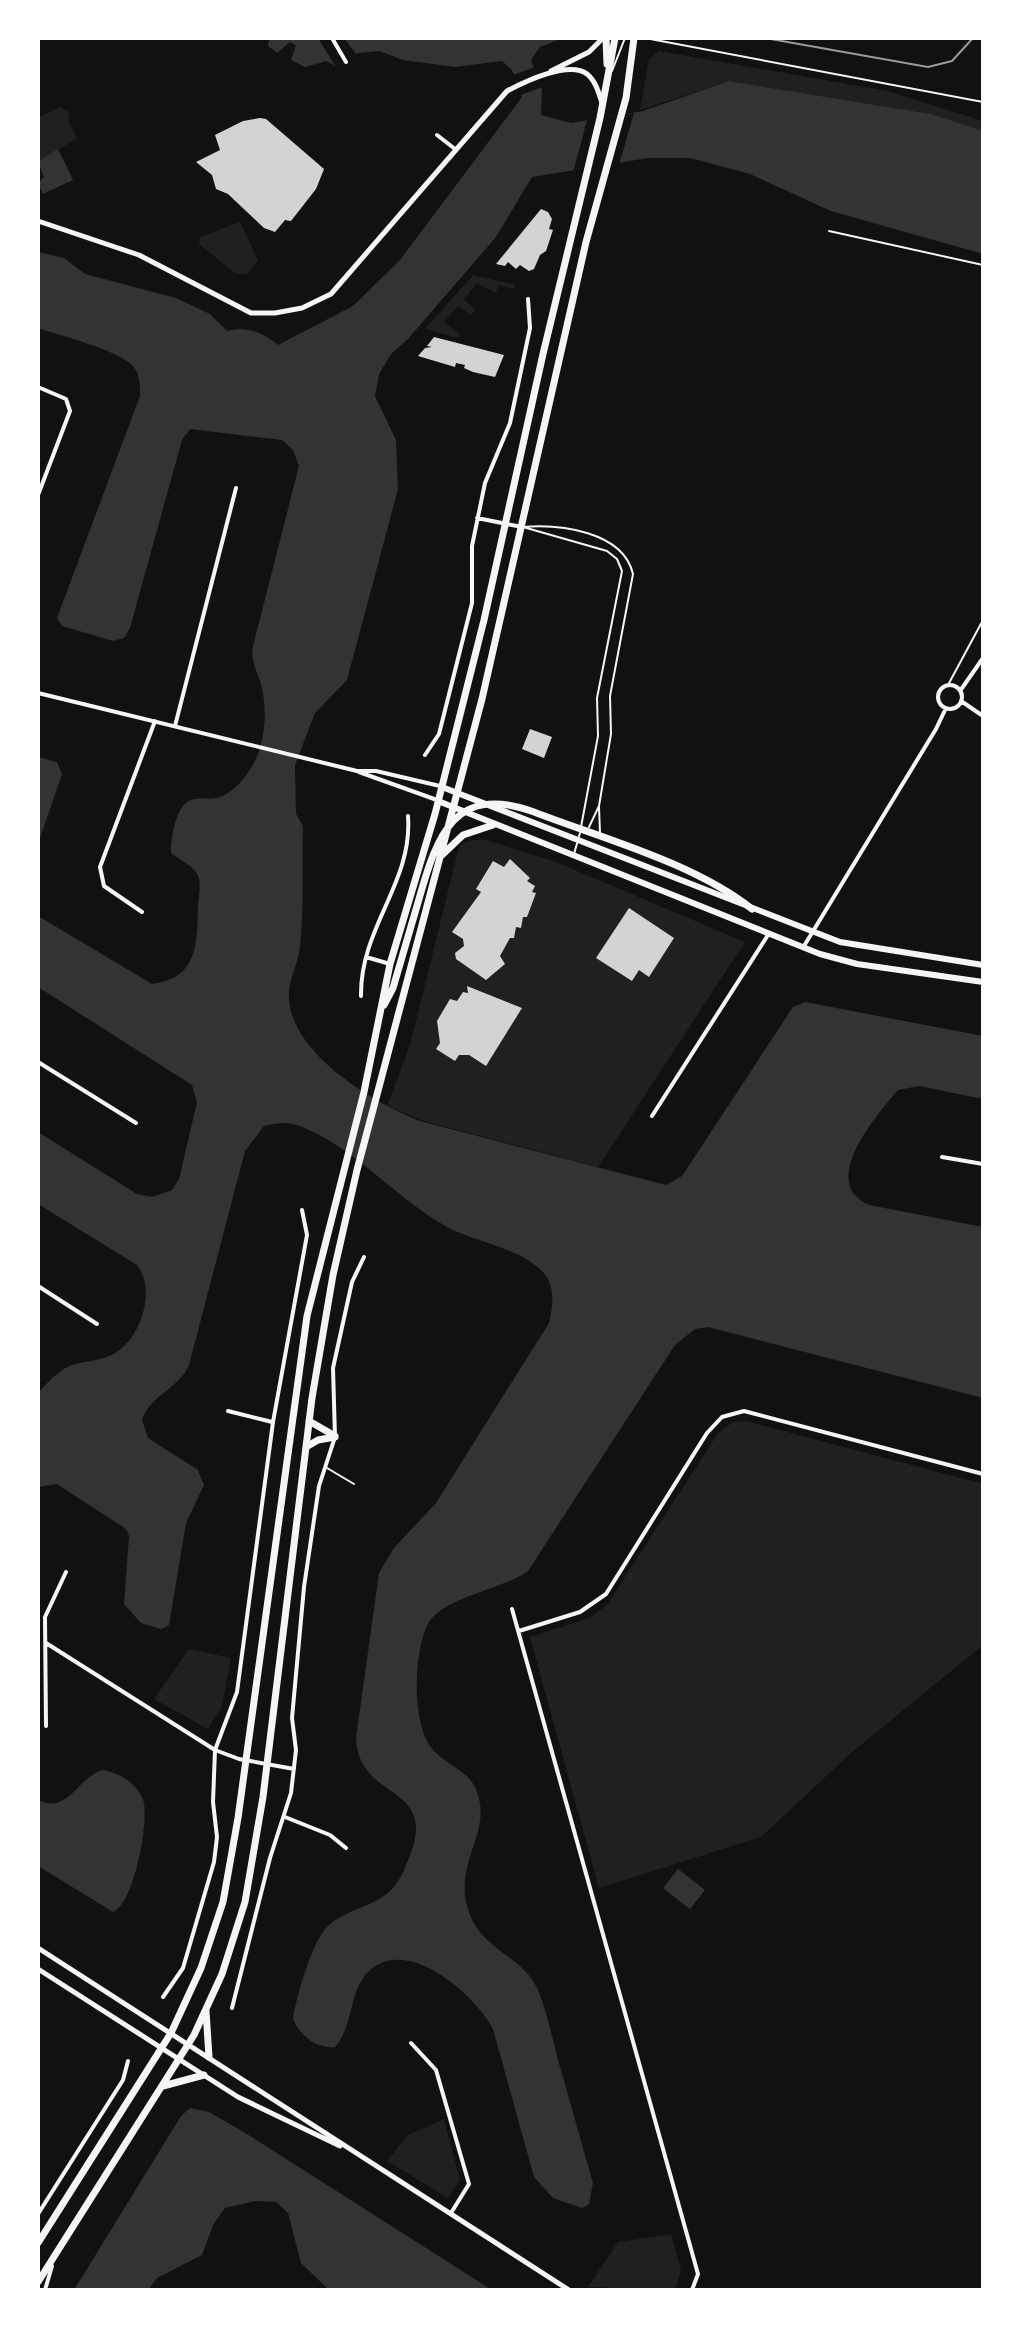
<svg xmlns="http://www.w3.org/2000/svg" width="1021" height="2328" font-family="'Alegreya Sans',sans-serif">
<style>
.green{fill:#202020}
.water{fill:#333}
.pier{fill:#111}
.building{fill:#d3d3d3}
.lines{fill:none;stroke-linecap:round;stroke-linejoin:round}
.service{stroke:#f5f5f5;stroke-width:2}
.minor{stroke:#f5f5f5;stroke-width:4}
.tertiary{stroke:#f5f5f5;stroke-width:5}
.secondary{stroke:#f5f5f5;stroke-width:6}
.primary{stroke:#f5f5f5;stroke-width:7}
.tram{stroke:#9a9a9a;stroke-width:2}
</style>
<rect width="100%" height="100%" fill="#111"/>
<path class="green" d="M 659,51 L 887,91 L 983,121 L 983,132 L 931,114 L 729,81 L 640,110 L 649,59 Z
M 60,107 L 69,113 L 68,120 L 77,138 L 38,162 L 38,118 Z
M 240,222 L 258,260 L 247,274 L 236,274 L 199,244 L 200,237 Z
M 473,275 L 515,285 L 514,289 L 498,285 L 496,293 L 477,283 L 464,299 L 475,310 L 471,315 L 458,306 L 444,322 L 460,334 L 459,338 L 425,329 Z
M 483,839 L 556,862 L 745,942 L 598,1167 L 421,1120 L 387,1106 L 410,1045 L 459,847 L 465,842 Z
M 746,1421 L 983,1484 L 983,1645 L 851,1753 L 761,1837 L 599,1888 L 530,1637 L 589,1618 L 607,1605 L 718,1433 L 733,1422 Z
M 189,1649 L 231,1658 L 222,1706 L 208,1729 L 154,1699 Z
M 444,2119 L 460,2180 L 448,2198 L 387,2161 L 408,2135 Z
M 671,2234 L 681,2270 L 675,2290 L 588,2287 L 618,2242 Z"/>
<path class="water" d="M 563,38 L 540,47 L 531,60 L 542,90 L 541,115 L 571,123 L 643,111 L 729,81 L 931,114 L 983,131 L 983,254 L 831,211 L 750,174 L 690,158 L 648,158 L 532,177 L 496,237 L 408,339 L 391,354 L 379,374 L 375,396 L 396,440 L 398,489 L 347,680 L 315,713 L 295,765 L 296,814 L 303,826 C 302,866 304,908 300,948 C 298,962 291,976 289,990 C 284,1050 373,1103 420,1121 L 666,1185 L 682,1176 L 793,1007 L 805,1002 L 983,1036 L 983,1099 L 919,1086 L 898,1090 C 875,1117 818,1183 869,1205 L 983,1227 L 983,1398 L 708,1327 L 695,1329 L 675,1345 L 528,1571 C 502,1590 442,1597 428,1624 C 413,1653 411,1726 434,1751 C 448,1766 470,1771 477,1792 C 493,1834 450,1865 470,1915 C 483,1950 524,1957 538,1990 C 547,2012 552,2037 558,2060 C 570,2101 581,2142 593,2183 L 589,2204 L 582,2208 L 553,2198 L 534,2177 L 493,2029 C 474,1992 399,1928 363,1978 C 349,1999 352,2028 335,2047 C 317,2049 299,2035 293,2019 C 296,1997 312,1942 327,1927 C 357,1900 389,1911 406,1865 C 411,1854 415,1843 416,1830 C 418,1787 358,1793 356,1738 L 379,1573 L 394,1548 L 436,1503 L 549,1323 C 553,1305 556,1285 542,1271 C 519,1248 476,1242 447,1227 C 395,1198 356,1148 300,1126 C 288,1121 276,1123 264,1126 L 245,1151 L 189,1365 C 179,1389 150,1395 142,1420 L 148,1438 L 198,1470 L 204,1485 L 186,1523 L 169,1625 L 161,1629 L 141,1623 L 124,1604 L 129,1536 L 126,1529 L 57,1484 L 38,1487 L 38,1393 C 45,1386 52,1377 61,1371 C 75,1360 99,1363 115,1353 C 142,1337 156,1289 137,1265 L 38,1204 L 38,1132 L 137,1194 L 152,1197 L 172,1190 L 179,1179 L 197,1102 L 192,1085 L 38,987 L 38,916 L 152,984 C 196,978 197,948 198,910 C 198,901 201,887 199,878 C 196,867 180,860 171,853 C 170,841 176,809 187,802 C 195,796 208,800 217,798 C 236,793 251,771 258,754 C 266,733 267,702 260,681 C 255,667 251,661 253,646 L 299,466 L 293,450 L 282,440 L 190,429 L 182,440 L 130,628 L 124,638 L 113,641 L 62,626 L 57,618 L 140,396 C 140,386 140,374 133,366 C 116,349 61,336 38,328 L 38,252 L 64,258 L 85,274 L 176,298 L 210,314 L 227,331 C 246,326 263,332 278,345 L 353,306 L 400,260 L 522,97 L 512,70 L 502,61 L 455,67 L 403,60 L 379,51 L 358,53 L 335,66 L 326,61 L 305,67 L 291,60 L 296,45 L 290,42 L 277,53 L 268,46 L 269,39 Z
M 58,149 L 73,180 L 43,194 L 38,183 L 44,177 L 38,162 Z
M 38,757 L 57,762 L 62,774 L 38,844 Z
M 103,1770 C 120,1773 136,1783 143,1799 C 150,1819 134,1905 113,1912 L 38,1866 L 38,1800 C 69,1815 78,1776 103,1770 Z
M 678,1869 L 705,1890 L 690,1909 L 663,1888 Z
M 190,2108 L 209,2112 L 247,2134 L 492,2290 L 329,2290 L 301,2263 L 288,2213 L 276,2202 L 255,2201 L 225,2208 L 213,2225 L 202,2255 L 157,2278 L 148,2290 L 74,2290 L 181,2116 Z"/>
<path class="pier" d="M 318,38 L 344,38 L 356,54 L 335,66 Z
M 538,66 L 545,86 L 518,96 L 510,76 Z
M 634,113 L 618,168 L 573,173 L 587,120 Z"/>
<path class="building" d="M 260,118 L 266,119 L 324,169 L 316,189 L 291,221 L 285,220 L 275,232 L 264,228 L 228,194 L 216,189 L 212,175 L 196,162 L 220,150 L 215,135 L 243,121 Z
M 541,209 L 548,212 L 552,219 L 549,229 L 553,230 L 546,251 L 540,255 L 534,269 L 529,271 L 520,265 L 516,269 L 508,262 L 505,266 L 496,264 Z
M 434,337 L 504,355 L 495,377 L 473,372 L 464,368 L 465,365 L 456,363 L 455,367 L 418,356 L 425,348 L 432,347 L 427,346 Z
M 530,729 L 552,737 L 544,758 L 522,749 Z
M 510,859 L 530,878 L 527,881 L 535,886 L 532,892 L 536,893 L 527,917 L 523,917 L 521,928 L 516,927 L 514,938 L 510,938 L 500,956 L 505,964 L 486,980 L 456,959 L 455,953 L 464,946 L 463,939 L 452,932 L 481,892 L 476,889 L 493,861 L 504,867 Z
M 629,908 L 674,938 L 649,977 L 639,970 L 632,981 L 596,958 Z
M 467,986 L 522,1008 L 486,1066 L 469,1055 L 459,1055 L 455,1061 L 436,1049 L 440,1043 L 437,1021 L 450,999 L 457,1001 L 463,992 L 468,993 Z"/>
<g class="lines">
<path class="service" d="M 645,38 L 983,102
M 612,71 L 625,38
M 829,231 L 983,265
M 523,527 C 559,524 623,531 633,574 L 610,696 L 611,734 L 599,806 L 589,827
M 523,527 L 607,551 L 617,559 L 622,571 L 597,698 L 598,736 L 581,827
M 948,685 L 983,620
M 599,807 L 600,833
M 574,854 L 580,833
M 327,1468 L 354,1484"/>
<path class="minor" d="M 332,38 L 346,62
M 437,135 L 455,149
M 38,387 L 66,399 L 70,411 L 38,495
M 477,518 L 522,527
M938 697a12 12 0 1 1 24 0a12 12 0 1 1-24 0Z
M 960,691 L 983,658
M 38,693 L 357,771 L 376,771 L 440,786
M 961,701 L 983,716
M 175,726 L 236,488
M 425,755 L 439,734 L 472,603 L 472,546 L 485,483 L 510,423 L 530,328 L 528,299
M 359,772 L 437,800
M 983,853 L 983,859
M 142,912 L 104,886 L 100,867 L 155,721
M 804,946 L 936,729 L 946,708
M 366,957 L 390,964
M 361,996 C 360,927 413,883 408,816
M 38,1062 L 136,1123
M 652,1116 L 768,935
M 942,1157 L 983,1164
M 38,1286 L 97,1324
M 228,1411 L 272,1422
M 512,1609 L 698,2274 L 692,2290
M 519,1631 L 580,1612 L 606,1594 L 707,1433 L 722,1417 L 744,1411 L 983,1474
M 46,1643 L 215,1750 L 239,1759 L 294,1769
M 46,1726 L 45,1617 L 66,1572
M 285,1817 L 330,1835 L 346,1848
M 163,1997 L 183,1968 L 214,1862 L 217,1837 L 213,1802 L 215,1750 L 237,1692 L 273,1422 L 307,1235 L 302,1210
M 232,2008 L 270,1858 L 291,1793 L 296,1750 L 292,1718 L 304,1587 L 319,1486 L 335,1437 L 333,1368 L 352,1282 L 364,1257
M 411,2043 L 436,2070 L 469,2184 L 451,2213
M 38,2214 L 123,2080 L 128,2061
M 45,2290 L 52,2266"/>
<path class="tertiary" d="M 551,71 L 589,52 L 603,38
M 38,221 L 139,255 L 251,313 L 275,313 L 302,308 L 331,294 L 507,91 C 524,82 569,60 587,74 C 596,81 599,94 602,103
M 38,1948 L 569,2290
M 38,1969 L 238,2097 L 340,2146"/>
<path class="secondary" d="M 442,787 L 840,942 L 983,965
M 438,801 L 820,954 L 857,964 L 983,982"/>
<path class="primary" d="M 606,38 L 607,64
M 442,855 L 463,835 L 493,825
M 384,1005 L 393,988 C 402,958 410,929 419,899 C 437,835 455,783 534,812 C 604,839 694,863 752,909
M 309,1421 L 335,1436
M 306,1447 L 318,1440 L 335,1437
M 206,2011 L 209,2057
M 163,2086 L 204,2075
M 38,2243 L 171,2033 L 201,1968 L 223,1902 L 238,1818 L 307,1316 L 364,1092 L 390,964 L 435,814 L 484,620 L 543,354 L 600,118 L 615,38
M 38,2282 L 194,2035 L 222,1974 L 245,1902 L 263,1797 L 312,1398 L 333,1275 L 357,1170 L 482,699 L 586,242 L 626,98 L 634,38"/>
<path class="tram" d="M 765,38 L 928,67 L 952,61 L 973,38"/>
</g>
<rect width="1021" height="2328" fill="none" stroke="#ffffff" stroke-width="80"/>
</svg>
